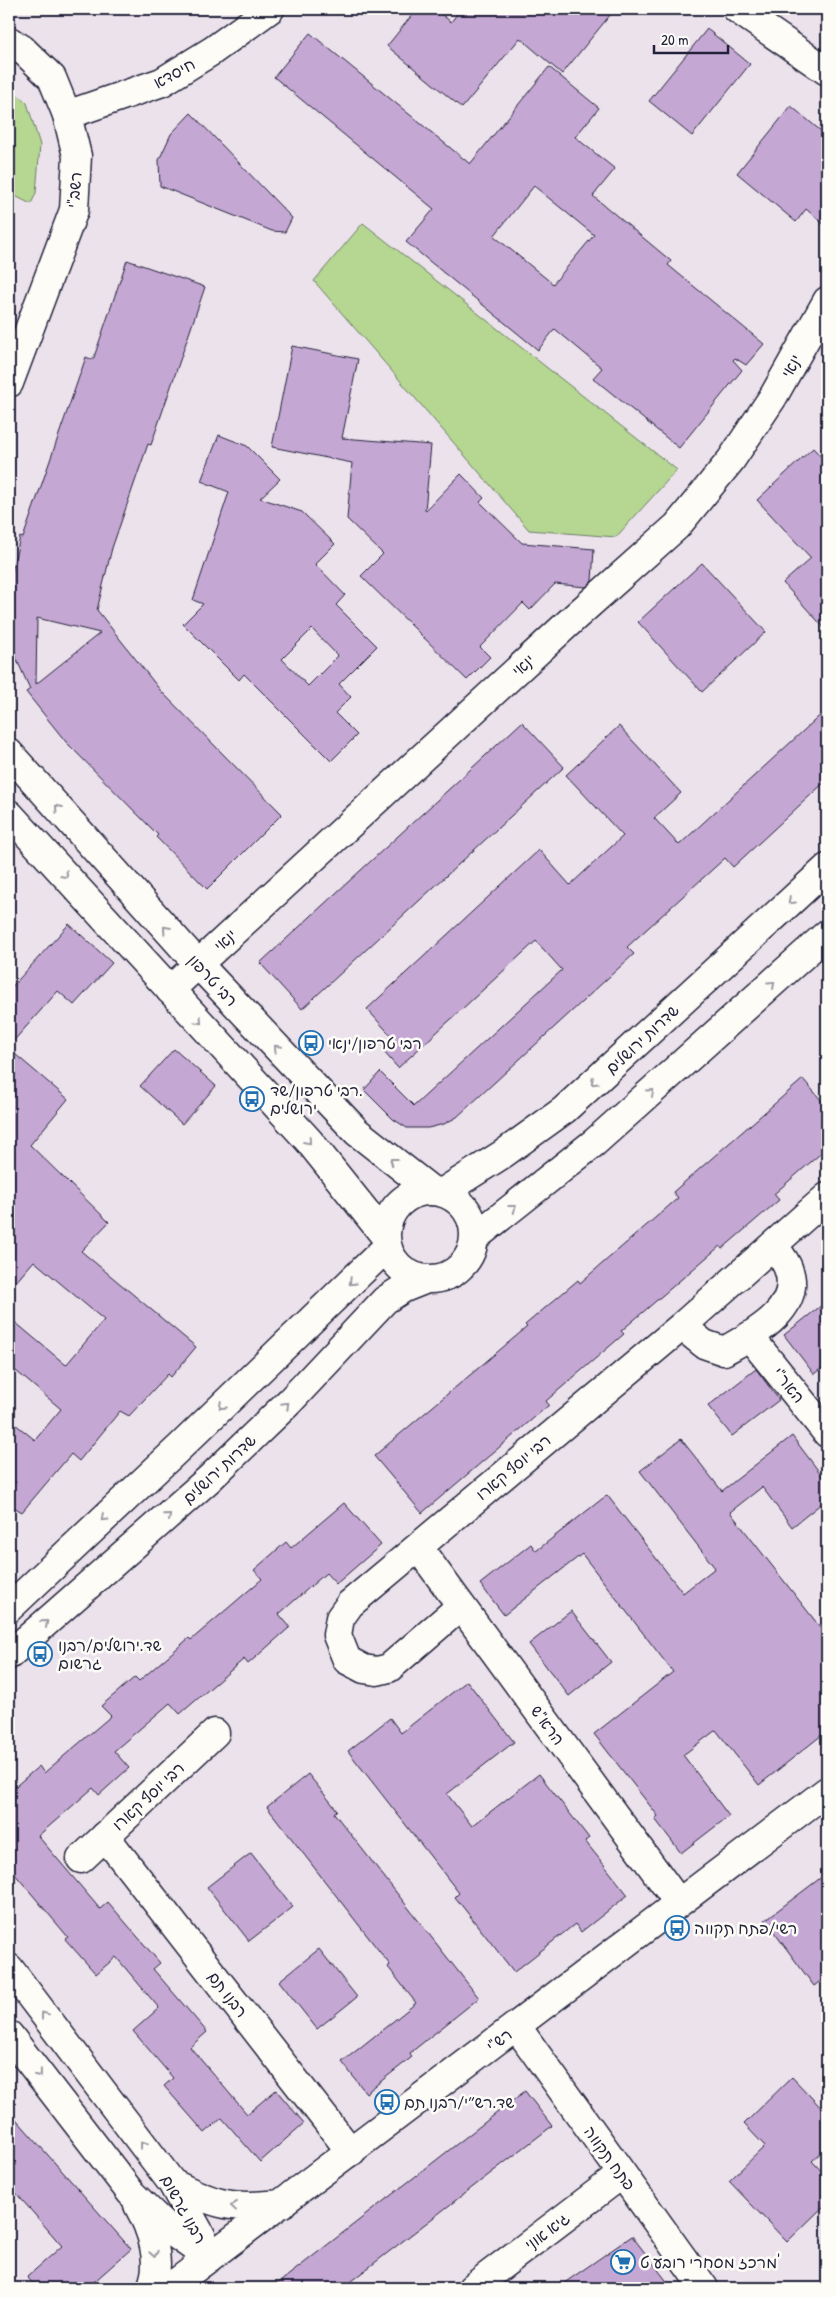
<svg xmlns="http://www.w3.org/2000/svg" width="836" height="2297" font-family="'Patrick Hand','Playpen Sans Hebrew',sans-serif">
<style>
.green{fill:#b5d791;stroke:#6c7c66}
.building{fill:#c5a7d4;stroke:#22223b;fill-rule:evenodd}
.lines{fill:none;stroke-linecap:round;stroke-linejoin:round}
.minor-casing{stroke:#22223b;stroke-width:31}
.tertiary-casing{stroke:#22223b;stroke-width:31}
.secondary-casing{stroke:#22223b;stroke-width:31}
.minor{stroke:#fdfcf7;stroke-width:28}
.tertiary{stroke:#fdfcf7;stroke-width:28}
.secondary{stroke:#fdfcf7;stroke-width:28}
.oneway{stroke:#9a9aa2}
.labels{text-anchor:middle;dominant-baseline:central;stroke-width:5;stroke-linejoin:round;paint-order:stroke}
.street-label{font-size:16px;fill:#22223b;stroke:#fdfcf7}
.poi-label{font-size:16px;fill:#22223b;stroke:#fdfcf7;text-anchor:start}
</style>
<rect width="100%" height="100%" fill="#ece2ec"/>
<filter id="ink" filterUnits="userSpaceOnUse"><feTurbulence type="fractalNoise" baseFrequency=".02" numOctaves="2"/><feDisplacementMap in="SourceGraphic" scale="10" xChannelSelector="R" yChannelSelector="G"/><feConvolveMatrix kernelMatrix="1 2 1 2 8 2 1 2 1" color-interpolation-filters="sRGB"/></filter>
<g filter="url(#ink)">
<path class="green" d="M 9,87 L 27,103 L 40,145 L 36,193 L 31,204 L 9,193 Z
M 363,223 L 677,470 L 616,537 L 529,530 L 314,281 Z"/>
<path class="building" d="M 417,9 L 435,9 L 451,22 L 461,9 L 615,9 L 562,74 L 520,38 L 462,108 L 387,46 Z
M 707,29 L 750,64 L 692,136 L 649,101 Z
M 310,33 L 470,164 L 549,67 L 599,108 L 575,137 L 615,169 L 593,196 L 671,261 L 668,265 L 764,344 L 746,365 L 735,358 L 733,360 L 742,370 L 679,448 L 593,378 L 602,368 L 555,329 L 538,350 L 406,242 L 434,209 L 274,77 ZM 534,186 L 594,235 L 553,284 L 494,236 Z
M 791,106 L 827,136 L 827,227 L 806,209 L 796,222 L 737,173 Z
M 191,113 L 292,218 L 285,232 L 272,231 L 160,186 L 159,160 L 171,134 Z
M 127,260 L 205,287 L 151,445 L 148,444 L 112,548 L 97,610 L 160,690 L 282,814 L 207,889 L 156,837 L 158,835 L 66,742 L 26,692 L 30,689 L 16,658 L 12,641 L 13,613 L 9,612 L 9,584 L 20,537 L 23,538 L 86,357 L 93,360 ZM 37,618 L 100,633 L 36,684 Z
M 292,346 L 358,359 L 342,438 L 431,445 L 425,511 L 461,474 L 484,498 L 480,502 L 522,543 L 594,549 L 592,581 L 586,587 L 555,584 L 530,610 L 523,603 L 480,647 L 490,657 L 467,680 L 361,576 L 383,554 L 347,519 L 352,463 L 272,447 Z
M 219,435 L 247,446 L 280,479 L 260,498 L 302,512 L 335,544 L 315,564 L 345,595 L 336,605 L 377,646 L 339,684 L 351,697 L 335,713 L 357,735 L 331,761 L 244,674 L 239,680 L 183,624 L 203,604 L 193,600 L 229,492 L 201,481 ZM 312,629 L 338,656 L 308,686 L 282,659 Z
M 813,448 L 827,463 L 827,631 L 783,583 L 811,558 L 757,500 Z
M 702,563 L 766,632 L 702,692 L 638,622 Z
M 827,709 L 827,780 L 733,867 L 725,858 L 627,947 L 634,954 L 457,1117 L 444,1124 L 428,1128 L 407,1128 L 393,1119 L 364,1090 L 380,1072 L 414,1106 L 562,970 L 536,941 L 398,1068 L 383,1051 L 395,1040 L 367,1009 L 539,850 L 570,885 L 623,836 L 566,775 L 619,726 L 681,793 L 654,818 L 679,845 Z
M 522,722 L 564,767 L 302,1009 L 260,963 Z
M 69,924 L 112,963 L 74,1005 L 58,991 L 9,1046 L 9,990 Z
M 9,1049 L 68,1099 L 30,1145 L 109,1222 L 81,1251 L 196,1347 L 171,1377 L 168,1374 L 129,1416 L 120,1411 L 79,1461 L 71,1454 L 22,1512 L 9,1504 L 9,1491 L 16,1482 L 9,1476 L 9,1419 L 35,1440 L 61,1409 L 9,1365 L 9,1317 L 66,1365 L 104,1320 L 34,1261 L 9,1290 Z
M 174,1049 L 216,1086 L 182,1124 L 140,1086 Z
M 803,1079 L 827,1107 L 827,1148 L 774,1194 L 779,1200 L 722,1249 L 720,1246 L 621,1331 L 624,1334 L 546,1401 L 549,1405 L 422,1513 L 374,1456 L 527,1327 L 525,1325 L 578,1280 L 580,1283 L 678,1198 L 673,1192 Z
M 827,1301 L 827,1364 L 814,1374 L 784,1335 Z
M 756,1369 L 779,1400 L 732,1436 L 708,1406 Z
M 792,1436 L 827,1482 L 827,1499 L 792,1527 L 762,1487 L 730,1512 L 827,1636 L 827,1731 L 759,1785 L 716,1730 L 683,1755 L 729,1816 L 681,1853 L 655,1819 L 658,1816 L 594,1734 L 673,1672 L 582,1554 L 504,1615 L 480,1584 L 531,1544 L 536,1551 L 607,1495 L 683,1593 L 715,1568 L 640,1471 L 681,1439 L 722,1491 Z
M 344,1503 L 381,1545 L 336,1584 L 326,1573 L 279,1614 L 290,1627 L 248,1664 L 244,1659 L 180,1714 L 170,1703 L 114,1751 L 129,1768 L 99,1795 L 93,1788 L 38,1836 L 100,1909 L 108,1902 L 160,1963 L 153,1969 L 207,2032 L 190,2047 L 247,2114 L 276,2090 L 304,2123 L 260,2162 L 222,2118 L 205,2133 L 164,2086 L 173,2078 L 133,2031 L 159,2008 L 116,1957 L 96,1974 L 65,1939 L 68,1937 L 9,1867 L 9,1792 L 39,1766 L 44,1773 L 111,1716 L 101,1706 L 135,1677 L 139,1681 L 189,1638 L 191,1640 L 262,1579 L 254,1570 L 286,1542 L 291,1548 Z
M 571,1611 L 611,1662 L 569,1696 L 529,1644 Z
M 467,1681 L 514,1742 L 447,1794 L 472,1826 L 539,1774 L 589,1838 L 585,1841 L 628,1895 L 581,1932 L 575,1924 L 514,1972 L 455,1897 L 459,1893 L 348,1751 L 390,1718 L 401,1733 Z
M 308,1774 L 337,1810 L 334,1813 L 479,1998 L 410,2053 L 412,2057 L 366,2093 L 342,2062 L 416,2003 L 388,1967 L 390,1965 L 267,1807 Z
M 251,1853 L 293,1907 L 249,1941 L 207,1887 Z
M 827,1873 L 827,1976 L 814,1986 L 765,1920 Z
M 319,1949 L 357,1997 L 317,2029 L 279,1981 Z
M 792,2077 L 827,2114 L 827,2147 L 812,2161 L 827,2177 L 827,2203 L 787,2242 L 729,2181 L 765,2146 L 744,2124 Z
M 525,2091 L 552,2126 L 342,2288 L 272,2288 Z
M 9,2111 L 131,2249 L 87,2288 L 37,2288 L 27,2277 L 62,2246 L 9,2185 Z
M 632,2236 L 672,2288 L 557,2288 Z"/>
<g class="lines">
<defs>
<path id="minor" d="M 737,9 L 827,71
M 67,115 L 162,82 L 212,51 L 270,9
M 170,990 L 576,616 L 677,526 L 731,460 L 773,397 L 827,301
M 682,1326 L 704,1344 L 724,1351 C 752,1335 804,1309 788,1268 C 785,1260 778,1252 773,1245
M 750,1337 L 827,1433
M 418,1547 L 678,1902
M 461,1606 L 389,1668 L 377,1671 L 364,1669 L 347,1660 L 337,1635 L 340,1618 L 350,1604 L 682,1326 L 827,1197
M 105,1836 L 351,2152
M 81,1859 L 215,1733
M 517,2027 L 704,2288
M 472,2288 L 622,2174"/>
<path id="tertiary" d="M 9,41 L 22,49 L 52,78 L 67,115 L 77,156 L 74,210 L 9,383
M 9,753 L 198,964 L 357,1132 L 432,1191
M 9,814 L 309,1141 L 385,1236
M 9,1968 L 172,2183 L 202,2237 L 209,2258
M 9,2035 L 131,2193 L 168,2229 L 209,2258
M 172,2183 C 217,2206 232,2209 282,2204
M 138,2205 C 151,2228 163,2262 151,2288
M 169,2288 L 827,1791"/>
<path id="secondary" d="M386 1235a44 44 0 1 1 88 0a44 44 0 1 1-88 0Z
M 443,1192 L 503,1154 L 564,1110 L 827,868
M 474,1238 L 595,1142 L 827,934
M 9,1608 L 180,1447 L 387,1247
M 9,1655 L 209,1479 L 290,1401 L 385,1300 L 404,1288 L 424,1280"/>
</defs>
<use href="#minor" class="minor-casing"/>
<use href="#tertiary" class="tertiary-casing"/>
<use href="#secondary" class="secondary-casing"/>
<use href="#minor" class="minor"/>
<use href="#tertiary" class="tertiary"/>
<use href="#secondary" class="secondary"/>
</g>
<defs><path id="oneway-chevron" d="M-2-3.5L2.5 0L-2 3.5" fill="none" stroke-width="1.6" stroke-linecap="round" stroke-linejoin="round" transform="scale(1.25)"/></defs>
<g class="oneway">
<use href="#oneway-chevron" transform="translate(58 808) rotate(-132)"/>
<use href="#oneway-chevron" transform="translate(65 875) rotate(48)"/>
<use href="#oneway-chevron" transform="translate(791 901) rotate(137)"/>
<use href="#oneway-chevron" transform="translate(166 929) rotate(-132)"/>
<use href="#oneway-chevron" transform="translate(772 984) rotate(-42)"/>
<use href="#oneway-chevron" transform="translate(199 1021) rotate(47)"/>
<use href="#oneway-chevron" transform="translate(277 1048) rotate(-133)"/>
<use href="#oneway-chevron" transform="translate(594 1082) rotate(137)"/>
<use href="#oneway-chevron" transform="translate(651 1092) rotate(-42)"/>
<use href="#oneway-chevron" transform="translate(308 1141) rotate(49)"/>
<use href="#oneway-chevron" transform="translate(393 1161) rotate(-143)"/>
<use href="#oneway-chevron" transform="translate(513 1208) rotate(-38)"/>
<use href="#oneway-chevron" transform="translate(352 1282) rotate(136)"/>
<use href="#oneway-chevron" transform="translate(286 1405) rotate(-45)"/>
<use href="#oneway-chevron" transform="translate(222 1406) rotate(136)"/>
<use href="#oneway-chevron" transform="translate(168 1516) rotate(-41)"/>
<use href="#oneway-chevron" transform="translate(104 1518) rotate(137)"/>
<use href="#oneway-chevron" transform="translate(45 1623) rotate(-41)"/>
<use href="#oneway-chevron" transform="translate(44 2015) rotate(-127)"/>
<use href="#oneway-chevron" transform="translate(39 2074) rotate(52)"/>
<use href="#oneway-chevron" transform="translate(143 2144) rotate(-127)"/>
<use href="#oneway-chevron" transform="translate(234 2206) rotate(-174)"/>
<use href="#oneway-chevron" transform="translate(154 2254) rotate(80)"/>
</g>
</g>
<defs>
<symbol id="bus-ring" viewBox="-11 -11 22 22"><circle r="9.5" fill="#fdfcf7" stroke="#1f6fb2" stroke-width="1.5"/><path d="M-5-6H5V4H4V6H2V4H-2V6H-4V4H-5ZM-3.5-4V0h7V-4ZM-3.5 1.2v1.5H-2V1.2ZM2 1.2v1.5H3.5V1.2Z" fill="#1f6fb2"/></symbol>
<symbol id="supermarket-ring" viewBox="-11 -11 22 22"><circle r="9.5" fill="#fdfcf7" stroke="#1f6fb2" stroke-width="1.5"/><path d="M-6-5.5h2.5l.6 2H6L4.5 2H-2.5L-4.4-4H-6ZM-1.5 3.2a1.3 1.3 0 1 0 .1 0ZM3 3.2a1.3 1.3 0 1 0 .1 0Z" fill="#1f6fb2"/></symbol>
</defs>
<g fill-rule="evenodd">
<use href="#bus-ring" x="297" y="1029" width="28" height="28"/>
<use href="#bus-ring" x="238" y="1085" width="28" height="28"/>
<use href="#bus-ring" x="26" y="1640" width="28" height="28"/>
<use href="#bus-ring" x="663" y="1914" width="28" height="28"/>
<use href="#bus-ring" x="373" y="2088" width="28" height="28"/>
<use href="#supermarket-ring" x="609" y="2248" width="28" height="28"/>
</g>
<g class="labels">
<g class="street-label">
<text transform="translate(174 73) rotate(-29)">חיסדא</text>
<text transform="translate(74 190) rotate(-84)">רשב"י</text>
<text transform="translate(791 366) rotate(-61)">ינאי</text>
<text transform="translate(523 665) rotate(-43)">ינאי</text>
<text transform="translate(225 940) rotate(-43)">ינאי</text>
<text transform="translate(213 980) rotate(47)">רבי טרפון</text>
<text transform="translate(642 1039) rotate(-43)">שדרות ירושלים</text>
<text transform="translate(789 1385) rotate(51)">האר"י</text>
<text transform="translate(513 1467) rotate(-40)">רבי יוסף קארו</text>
<text transform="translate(219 1469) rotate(-43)">שדרות ירושלים</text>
<text transform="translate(548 1725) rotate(54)">הרא"ש</text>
<text transform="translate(148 1796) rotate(-43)">רבי יוסף קארו</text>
<text transform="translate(228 1994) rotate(52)">רבנו תם</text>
<text transform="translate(499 2040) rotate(-37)">רש"י</text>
<text transform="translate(610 2158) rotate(54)">פתח תקווה</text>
<text transform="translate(184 2209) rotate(61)">רבנו גרשום</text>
<text transform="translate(547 2231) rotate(-37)">גיא אוני</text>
</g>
<g class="poi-label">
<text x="328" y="1043">רבי טרפון/ינאי</text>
<text x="270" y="1090">רבי טרפון/שד.<tspan x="270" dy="18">ירושלים</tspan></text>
<text x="58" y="1645">שד.ירושלים/רבנו<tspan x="58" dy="18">גרשום</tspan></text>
<text x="694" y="1928">רשי/פתח תקווה</text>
<text x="404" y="2102">שד.רש״י/רבנו תם</text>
<text x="640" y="2262">מרכז מסחרי רובע ט'</text>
</g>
</g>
<rect width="836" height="2297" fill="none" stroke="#fdfcf7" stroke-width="30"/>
<rect x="15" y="15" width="806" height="2267" fill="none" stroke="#22223b" stroke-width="2" filter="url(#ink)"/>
<path d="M654 45v8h74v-8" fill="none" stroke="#22223b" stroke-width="2.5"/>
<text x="661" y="45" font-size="15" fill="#22223b" stroke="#fdfcf7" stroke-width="4" paint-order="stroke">20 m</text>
</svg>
